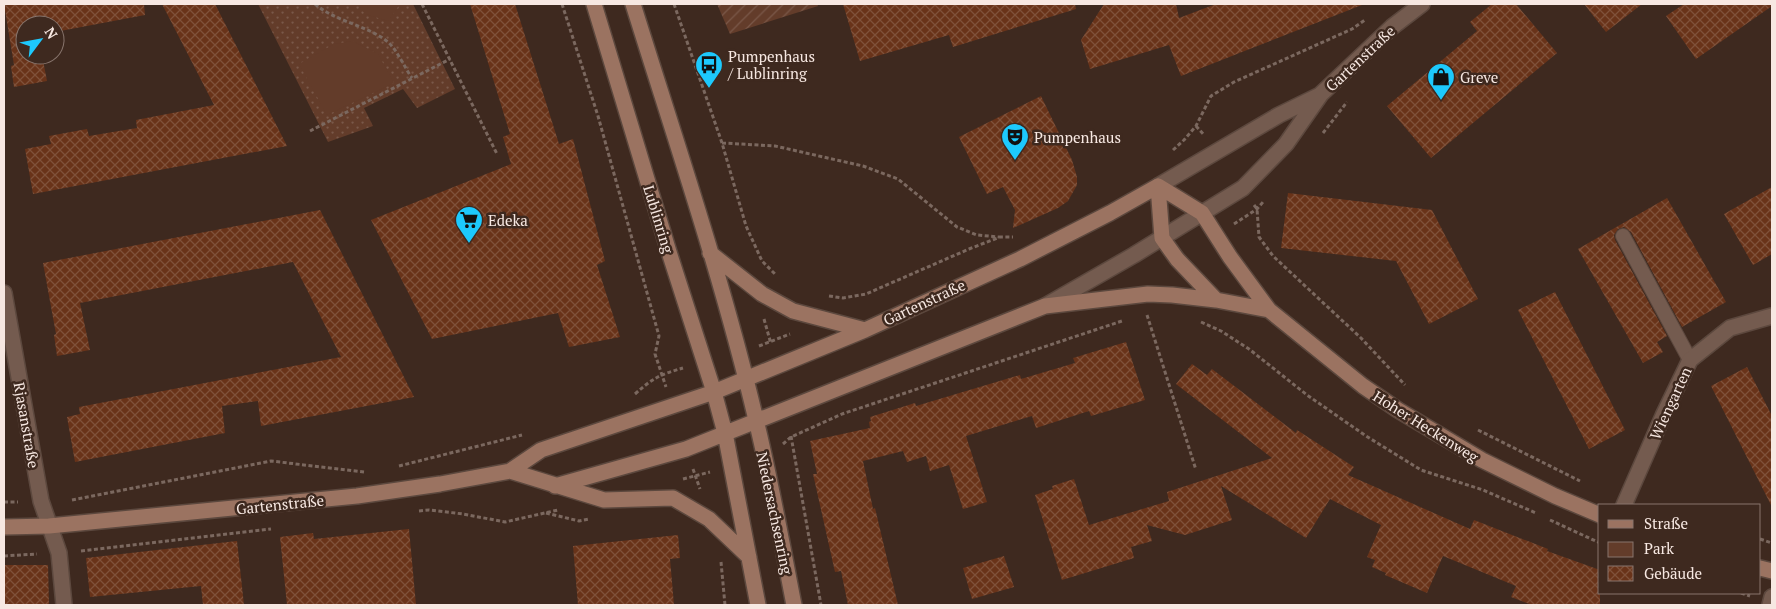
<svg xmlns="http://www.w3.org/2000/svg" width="1776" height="609" font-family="'PT Serif',serif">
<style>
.grass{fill:url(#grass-dots)}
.park{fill:#633c2a}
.garden{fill:url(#garden-furrows)}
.building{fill:url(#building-cross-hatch)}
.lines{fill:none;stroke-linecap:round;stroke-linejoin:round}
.lane-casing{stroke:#5c483e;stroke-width:16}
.street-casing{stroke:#5c483e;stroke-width:18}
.secondary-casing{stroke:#5c483e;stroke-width:18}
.path{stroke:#7b685f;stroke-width:3;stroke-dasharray:4 2.5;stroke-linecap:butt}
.lane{stroke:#745b4f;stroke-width:14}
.street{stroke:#745b4f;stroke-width:15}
.secondary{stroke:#9b7361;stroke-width:15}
.labels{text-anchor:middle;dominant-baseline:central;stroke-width:5;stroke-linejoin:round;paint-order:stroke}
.poi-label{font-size:15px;fill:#f7e8e2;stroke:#3e291f;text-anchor:start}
.street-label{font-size:15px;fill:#f7e8e2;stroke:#3e291f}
</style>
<defs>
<pattern id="grass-dots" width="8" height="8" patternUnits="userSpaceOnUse" patternTransform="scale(1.25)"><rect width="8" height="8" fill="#633c2a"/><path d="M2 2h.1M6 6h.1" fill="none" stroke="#7a5849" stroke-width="1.8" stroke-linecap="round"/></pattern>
<pattern id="garden-furrows" width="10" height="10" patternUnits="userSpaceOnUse" patternTransform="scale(1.25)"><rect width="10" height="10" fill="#633c2a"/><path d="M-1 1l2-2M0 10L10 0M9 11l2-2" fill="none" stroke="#7a5849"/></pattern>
<pattern id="building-cross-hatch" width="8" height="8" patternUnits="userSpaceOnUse" patternTransform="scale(1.25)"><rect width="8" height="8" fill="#693319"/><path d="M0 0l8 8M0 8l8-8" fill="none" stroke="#7f513a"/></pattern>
</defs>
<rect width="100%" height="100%" fill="#3e291f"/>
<path class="grass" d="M 258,4 L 413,4 L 455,89 L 417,108 L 403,89 L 364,108 L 373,126 L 328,142 Z"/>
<path class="park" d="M 358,4 L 400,4 L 388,21 L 365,14 Z
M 353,41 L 378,54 L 394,83 L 327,115 L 299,64 L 334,44 Z"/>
<path class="garden" d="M 717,4 L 817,4 L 818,6 L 730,34 Z"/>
<path class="building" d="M 4,4 L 144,4 L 145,15 L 55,32 L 55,25 L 25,25 L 25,55 L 42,55 L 47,81 L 14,87 L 11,66 L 14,65 Z
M 162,4 L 215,4 L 287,146 L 33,194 L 25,149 L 51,144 L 49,136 L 87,129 L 89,136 L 137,128 L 136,120 L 214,105 Z
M 470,4 L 515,4 L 559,144 L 573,139 L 605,261 L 597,265 L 620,337 L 569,347 L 558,313 L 432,339 L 371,220 L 511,164 L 503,137 L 510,134 Z
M 843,4 L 1075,4 L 1076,9 L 953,47 L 949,35 L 860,61 Z
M 1104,4 L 1176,4 L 1179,18 L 1216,4 L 1362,4 L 1362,5 L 1181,76 L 1169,45 L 1090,69 L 1081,40 Z
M 1492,4 L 1516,4 L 1557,53 L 1431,158 L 1387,106 L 1477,31 L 1470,22 Z
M 1584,4 L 1642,4 L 1606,32 Z
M 1684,4 L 1772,4 L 1772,6 L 1696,59 L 1666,16 Z
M 1041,96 L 1072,160 L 1077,177 L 1077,185 L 1068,201 L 1058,208 L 1013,228 L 1015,210 L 1003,187 L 987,194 L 959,137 Z
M 1772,187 L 1772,254 L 1753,265 L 1724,214 Z
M 1288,193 L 1432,210 L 1478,299 L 1429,324 L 1396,261 L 1281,248 Z
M 1667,198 L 1726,302 L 1682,327 L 1631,232 L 1624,227 L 1618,229 L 1614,235 L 1615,240 L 1667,336 L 1657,342 L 1663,352 L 1643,363 L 1578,249 Z
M 320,210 L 414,397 L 261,426 L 258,401 L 222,406 L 225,433 L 75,462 L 67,417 L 80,414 L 79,407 L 341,357 L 293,262 L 80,303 L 90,350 L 57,356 L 54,335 L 56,334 L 43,263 Z
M 1555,292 L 1625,430 L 1589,449 L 1518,310 Z
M 1126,342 L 1145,400 L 1091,416 L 1089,411 L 1036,428 L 1032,416 L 966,436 L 987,502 L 963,509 L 949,465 L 930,471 L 926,456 L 907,462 L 903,451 L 863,461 L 873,509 L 875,508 L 898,605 L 848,605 L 841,571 L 835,572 L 813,474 L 817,474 L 810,441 L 870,428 L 869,422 L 871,421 L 870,417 L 915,403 L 916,406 L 1020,375 L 1021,379 L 1075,363 L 1073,358 Z
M 1192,364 L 1207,375 L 1212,369 L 1296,433 L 1297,430 L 1354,467 L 1348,475 L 1470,529 L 1474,520 L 1548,549 L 1547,551 L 1600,570 L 1600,605 L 1532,605 L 1511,597 L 1516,586 L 1443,556 L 1427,593 L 1385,575 L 1386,573 L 1372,567 L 1375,560 L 1367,557 L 1381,525 L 1330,499 L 1306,538 L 1221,486 L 1232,520 L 1185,535 L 1147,525 L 1152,541 L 1131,547 L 1134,558 L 1062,580 L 1035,495 L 1053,489 L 1052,486 L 1074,479 L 1089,525 L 1169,501 L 1167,492 L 1272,458 L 1176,384 Z
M 1747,367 L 1772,416 L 1772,507 L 1711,386 Z
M 409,529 L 416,605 L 287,605 L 280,537 L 313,533 L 314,539 Z
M 678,535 L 680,558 L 670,559 L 674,605 L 578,605 L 573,546 Z
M 237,541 L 244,605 L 203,605 L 201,586 L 90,597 L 86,558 Z
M 1004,556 L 1014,587 L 972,599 L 963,568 Z
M 4,565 L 48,565 L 49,605 L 4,605 Z"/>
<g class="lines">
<defs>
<path id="lane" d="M 1623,236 L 1690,360"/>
<path id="street" d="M 1158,186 L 1279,115 L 1320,95
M 4,293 L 41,501 L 59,553 L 64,605
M 1045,306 L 1134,255 L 1243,188 L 1286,144 L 1321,94 L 1392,27 L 1422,4
M 1624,505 L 1663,416 L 1690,360 L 1730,328 L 1772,316
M 1770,605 L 1772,597"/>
<path id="secondary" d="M 594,4 L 669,252 L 714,392 L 725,433 L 758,605
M 633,4 C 676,142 723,280 756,420 C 771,481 782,544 794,605
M 1158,186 L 1202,213 L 1230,257 L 1269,310 L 1363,386 L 1398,410 L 1482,460 L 1555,496 L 1600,515
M 1158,186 L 1162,238 L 1177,259 L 1216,300
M 710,253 L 762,294 L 793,311 L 865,330
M 510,471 L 604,500 L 673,498 L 709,519 L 749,557
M 555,486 L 686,449 L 1045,306 L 1148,294 L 1172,295 L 1216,300 L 1269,310
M 4,527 L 49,526 L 357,496 L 440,484 L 510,471 L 541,450 L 714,392 L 865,330 L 1020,259 L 1110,213 L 1158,186
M 1760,568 L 1772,571"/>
</defs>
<use href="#lane" class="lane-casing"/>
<use href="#street" class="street-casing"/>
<use href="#secondary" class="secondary-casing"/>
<path class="path" d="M 315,4 C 336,22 367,25 388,42 C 397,50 405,68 412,78
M 422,4 L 497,154
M 562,4 L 598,116 L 659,336 L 655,354 L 666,387
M 674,4 L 722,143 L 746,226 L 762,261 L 775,274
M 1196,126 L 1204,135
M 310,131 L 450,59
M 1323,133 L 1347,102
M 722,143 L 775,146 L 863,166 L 898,179 L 957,227 L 977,235 L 999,237
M 1173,150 L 1184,140 L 1196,126 L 1211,96 L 1234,82 L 1352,29 L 1365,20
M 1254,205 L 1257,209 L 1259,237 L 1273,256 L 1361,338 L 1405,385
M 1234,224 L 1257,209 L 1263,202
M 829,296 L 843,298 L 866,294 L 969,249 L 1000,237 L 1013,237
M 1147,315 L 1196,470
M 764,319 L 771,344
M 1201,322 L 1221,331 L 1249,349 L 1307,395 L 1366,436 L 1421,470 L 1483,490 L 1536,513
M 759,346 L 790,334
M 635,394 C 653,378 659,375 683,368
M 1478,430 L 1580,481
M 791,436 L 821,605
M 783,444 L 791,437 L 842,414 L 1122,321
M 399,466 L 522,435
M 693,469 L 700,489
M 683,479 L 710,472
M 72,500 L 271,461 L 364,472
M 4,502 L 18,502
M 419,511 L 429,510 L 463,514 L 505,522 L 558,510
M 546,513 L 579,521 L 589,519
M 1550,520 L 1600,543
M 1760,539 L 1772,543
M 81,551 L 271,529
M 4,556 L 37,554
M 721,562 L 725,605
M 1741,593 L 1750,596"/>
<use href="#lane" class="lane"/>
<use href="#street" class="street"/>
<use href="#secondary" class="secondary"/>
</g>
<defs>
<symbol id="bus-pin" viewBox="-11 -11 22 30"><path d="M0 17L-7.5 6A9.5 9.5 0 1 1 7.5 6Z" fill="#1dc9fd" stroke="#3e291f"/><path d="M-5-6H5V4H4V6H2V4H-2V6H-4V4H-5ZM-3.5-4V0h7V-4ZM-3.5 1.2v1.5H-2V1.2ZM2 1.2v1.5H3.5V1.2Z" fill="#111"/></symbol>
<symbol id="shop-pin" viewBox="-11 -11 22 30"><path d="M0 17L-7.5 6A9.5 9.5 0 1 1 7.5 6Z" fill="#1dc9fd" stroke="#3e291f"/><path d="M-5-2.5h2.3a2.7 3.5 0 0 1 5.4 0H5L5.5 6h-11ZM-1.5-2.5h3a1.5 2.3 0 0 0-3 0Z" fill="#111"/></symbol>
<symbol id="theatre-pin" viewBox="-11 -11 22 30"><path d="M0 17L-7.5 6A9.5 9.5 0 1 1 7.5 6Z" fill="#1dc9fd" stroke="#3e291f"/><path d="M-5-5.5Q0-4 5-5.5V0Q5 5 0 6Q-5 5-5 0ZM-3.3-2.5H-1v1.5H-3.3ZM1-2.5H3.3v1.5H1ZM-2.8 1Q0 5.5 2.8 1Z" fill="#111"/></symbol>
<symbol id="supermarket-pin" viewBox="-11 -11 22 30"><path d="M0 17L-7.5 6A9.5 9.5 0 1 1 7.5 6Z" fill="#1dc9fd" stroke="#3e291f"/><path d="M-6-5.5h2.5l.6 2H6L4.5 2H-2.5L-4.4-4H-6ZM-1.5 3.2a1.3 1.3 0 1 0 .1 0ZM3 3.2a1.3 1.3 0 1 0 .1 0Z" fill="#111"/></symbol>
</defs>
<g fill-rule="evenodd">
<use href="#bus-pin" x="693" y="49" width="32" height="43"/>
<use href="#shop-pin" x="1425" y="61" width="32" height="43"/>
<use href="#theatre-pin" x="999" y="121" width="32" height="43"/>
<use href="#supermarket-pin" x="453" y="204" width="32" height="43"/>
</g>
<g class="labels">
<g class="poi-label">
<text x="728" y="56">Pumpenhaus<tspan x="728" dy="17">/ Lublinring</tspan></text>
<text x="1460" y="77">Greve</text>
<text x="1034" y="137">Pumpenhaus</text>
<text x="488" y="220">Edeka</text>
</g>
<g class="street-label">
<text transform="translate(1360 58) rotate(-43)">Gartenstraße</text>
<text transform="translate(659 219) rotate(73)">Lublinring</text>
<text transform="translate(924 302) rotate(-25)">Gartenstraße</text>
<text transform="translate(1670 403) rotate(-65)">Wiengarten</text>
<text transform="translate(27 425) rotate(80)">Rjasanstraße</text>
<text transform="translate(1426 426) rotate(32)">Hoher Heckenweg</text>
<text transform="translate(280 504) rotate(-6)">Gartenstraße</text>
<text transform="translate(775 513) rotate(78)">Niedersachsenring</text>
</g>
</g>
<rect width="1776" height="609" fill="none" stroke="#f7e8e2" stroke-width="10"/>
<rect x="1598" y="504" width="162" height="90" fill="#3e291f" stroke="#88756d"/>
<rect x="1608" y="520" width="25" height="8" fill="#9b7361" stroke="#88756d"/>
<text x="1644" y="529" font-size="15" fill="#f7e8e2">Straße</text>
<rect x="1608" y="542" width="25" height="15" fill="#633c2a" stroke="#88756d"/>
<text x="1644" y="554" font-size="15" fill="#f7e8e2">Park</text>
<rect x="1608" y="566" width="25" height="15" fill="url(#building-cross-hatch)" stroke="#88756d"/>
<text x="1644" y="579" font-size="15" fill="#f7e8e2">Gebäude</text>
<g transform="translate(40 40) rotate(58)"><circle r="24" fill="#3e291f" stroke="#88756d"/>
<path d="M0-4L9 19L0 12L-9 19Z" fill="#1dc9fd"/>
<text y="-8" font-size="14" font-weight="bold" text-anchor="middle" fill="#f7e8e2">N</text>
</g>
</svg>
